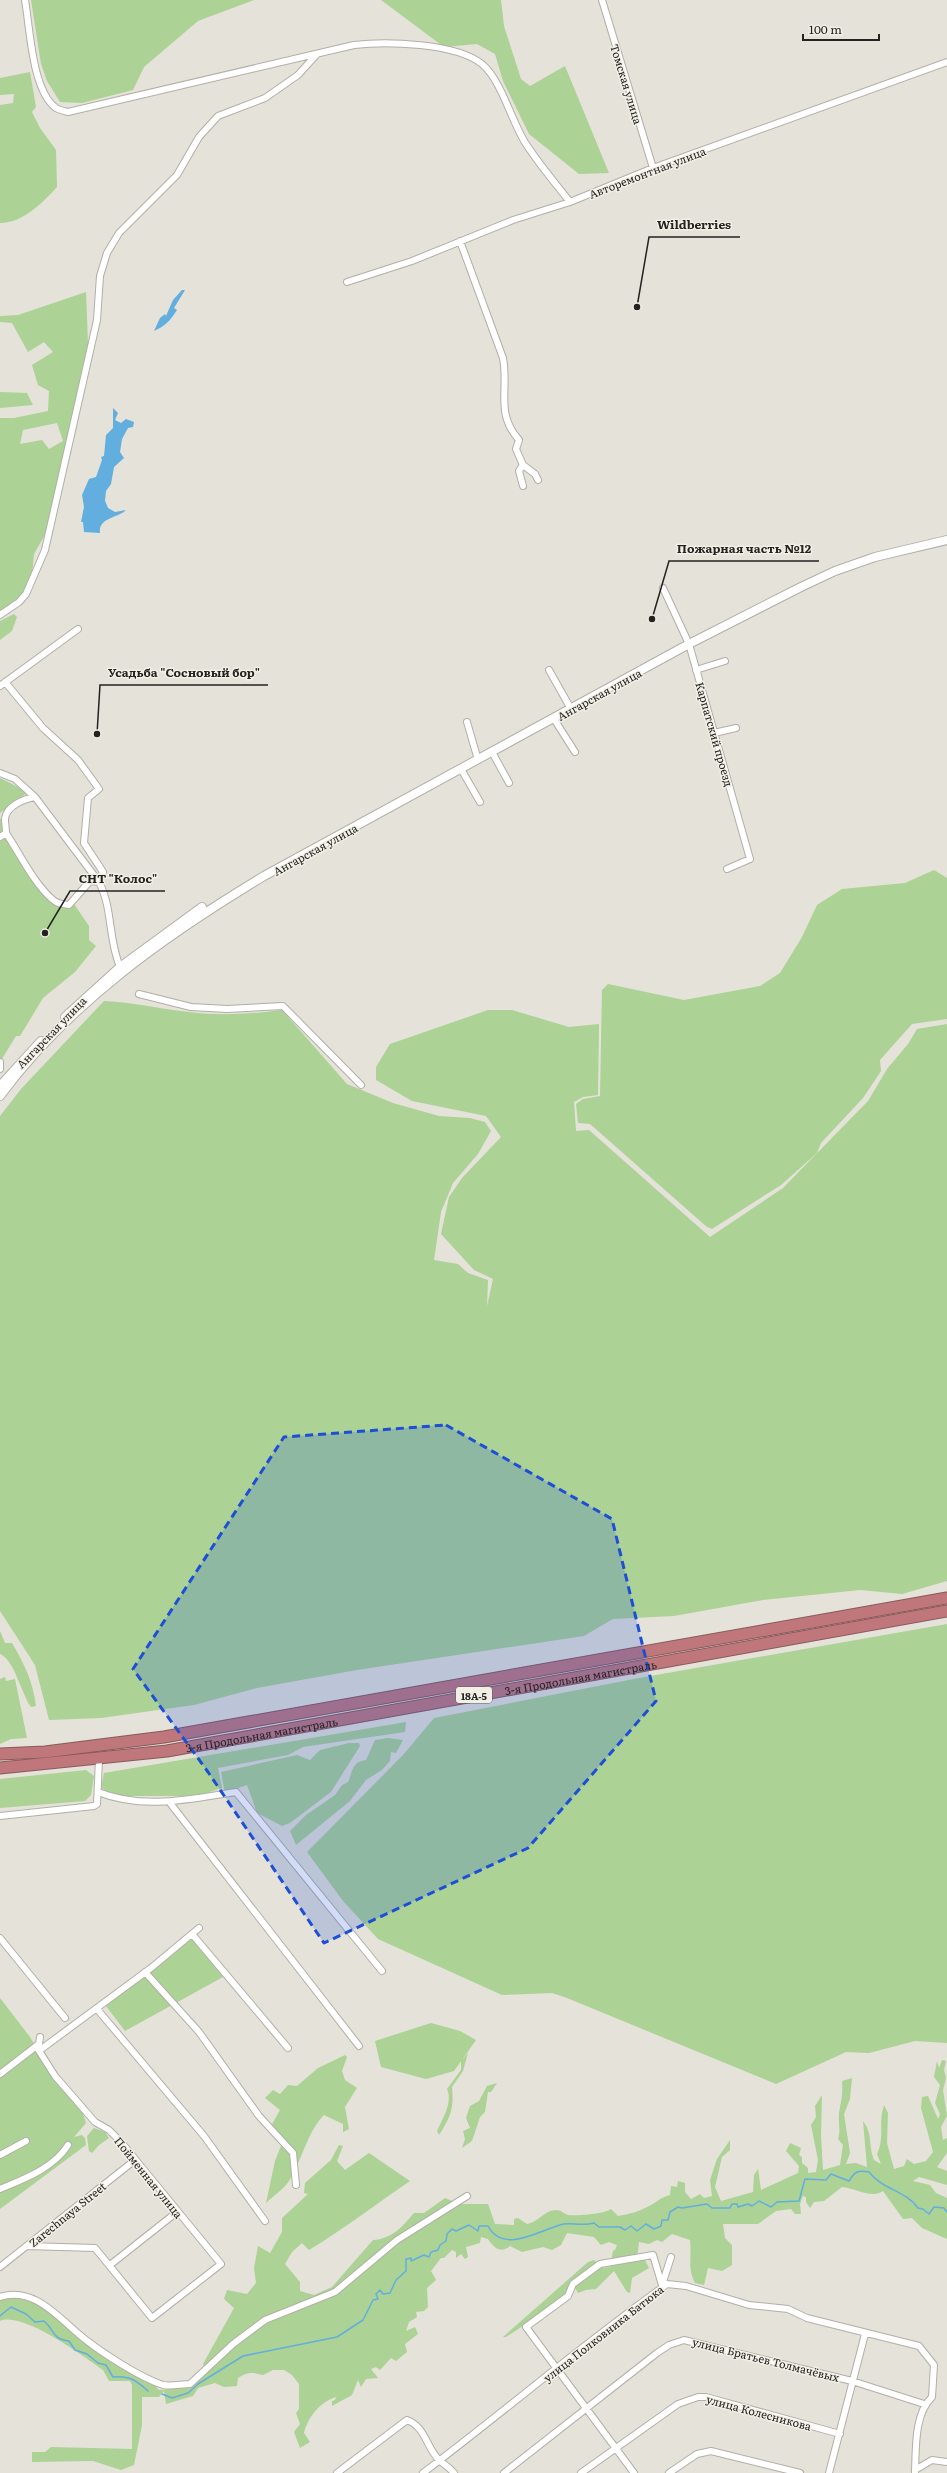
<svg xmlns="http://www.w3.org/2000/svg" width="947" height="2473" font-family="Literata,serif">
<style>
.green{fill:#acd295;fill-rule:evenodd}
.water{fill:#62aedf}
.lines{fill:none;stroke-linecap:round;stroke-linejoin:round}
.stream{stroke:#62aedf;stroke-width:1.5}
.street-casing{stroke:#b1afa7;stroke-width:8}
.secondary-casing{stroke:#b1afa7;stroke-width:10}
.highway-casing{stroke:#885a5c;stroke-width:13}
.street{stroke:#fff;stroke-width:6}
.secondary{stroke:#fff;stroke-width:8}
.highway{stroke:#bf777c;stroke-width:11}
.marked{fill:#1d4ed8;fill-opacity:0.2;stroke:#1d4ed8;stroke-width:3;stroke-dasharray:8 5;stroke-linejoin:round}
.labels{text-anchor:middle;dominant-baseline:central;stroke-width:3;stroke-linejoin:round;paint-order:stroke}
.shield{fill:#f1efe6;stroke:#61605b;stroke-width:1}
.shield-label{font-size:10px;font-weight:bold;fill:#232320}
.street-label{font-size:11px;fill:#232320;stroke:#f1efe6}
.leader{fill:none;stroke:#232320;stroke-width:1.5}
.callout-dot{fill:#232320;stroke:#f1efe6;stroke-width:1.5}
.callout-label{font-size:12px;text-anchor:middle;font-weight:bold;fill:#232320;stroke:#f1efe6;stroke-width:3;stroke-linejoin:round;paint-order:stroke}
</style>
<rect width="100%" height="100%" fill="#e4e2d9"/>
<path class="green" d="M 31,0 L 254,0 L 198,21 L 144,67 L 133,90 L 82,103 L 60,102 L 47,81 L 41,64 Z
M 381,0 L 501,0 L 504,26 L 521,79 L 530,86 L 565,66 L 609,173 L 579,174 L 529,134 L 503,81 L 495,54 L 477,44 L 444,47 Z
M 30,72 L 36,107 L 32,112 L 40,128 L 56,150 L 57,187 C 42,203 23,223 0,223 L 0,105 L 13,103 L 14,94 L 0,95 L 0,78 Z
M 86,292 L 88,344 L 51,524 L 34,554 L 32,575 L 18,602 L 0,614 L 0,418 L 14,418 L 48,411 L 49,391 L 38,385 L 32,365 L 53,352 L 44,342 L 28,352 L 12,323 L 0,322 L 0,316 L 18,315 ZM 57,423 L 63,441 L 49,449 L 42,440 L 20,444 L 23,430 Z
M 0,392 L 27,393 L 33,405 L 0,408 Z
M 14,614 L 17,617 L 12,631 L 0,640 L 0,621 Z
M 0,778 L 28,792 L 0,813 Z
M 0,818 L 3,823 L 5,836 L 49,900 L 63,907 L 74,904 L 89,926 L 89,940 L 96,946 L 75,972 L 43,998 L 20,1036 L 16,1036 L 0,1062 Z
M 934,870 L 947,878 L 947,1019 L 912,1024 L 880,1060 L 881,1071 L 863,1098 L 821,1143 L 817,1153 L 781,1185 L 712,1229 L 707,1227 L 590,1124 L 578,1123 L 576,1104 L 583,1099 L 600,1096 L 602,990 L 608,984 L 684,1000 L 760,986 L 780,973 L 802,937 L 817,905 L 842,889 L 905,883 Z
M 104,1001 C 133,1002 160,1009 189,1012 C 220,1016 251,1014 282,1010 L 347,1084 L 393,1103 L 439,1116 L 470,1118 L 485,1122 L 491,1131 L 478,1154 L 453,1183 L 441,1212 L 434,1260 L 458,1264 L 468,1273 L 488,1280 L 487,1306 L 493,1279 L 474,1270 L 441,1234 L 449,1197 L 462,1178 L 501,1137 L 486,1116 L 412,1101 L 376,1080 L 376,1067 L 390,1044 L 488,1010 L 512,1010 L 569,1027 L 599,1024 L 598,1095 L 583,1097 L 574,1102 L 576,1131 L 589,1130 L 710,1237 L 783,1188 L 868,1101 L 887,1069 L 908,1044 L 917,1029 L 947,1024 L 947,1581 L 902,1594 L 860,1590 L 763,1600 L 674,1616 L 613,1619 L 584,1636 L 357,1670 L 257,1688 L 194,1705 L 101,1718 L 49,1720 L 35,1665 L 0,1611 L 0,1116 L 21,1089 Z
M 947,1624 L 947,2043 L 915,2041 L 869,2053 L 846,2052 L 776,2084 L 567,1998 L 552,1993 L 502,1995 L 378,1939 L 343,1901 L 307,1852 L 403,1755 L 434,1718 L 639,1678 Z
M 0,1631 L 5,1643 L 12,1643 C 24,1663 33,1682 36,1706 L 31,1707 C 21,1693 14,1659 0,1654 Z
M 5,1677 L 6,1681 L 15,1679 L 27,1738 L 11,1739 L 0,1744 L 0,1679 Z
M 406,1722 L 405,1732 L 303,1747 L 288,1755 L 218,1768 L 222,1788 L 198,1796 L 117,1796 L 101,1788 L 104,1773 Z
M 388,1738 L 403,1740 L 396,1753 L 391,1752 L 390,1761 L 382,1770 L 366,1780 L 350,1801 L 296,1845 L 290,1831 L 306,1815 L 335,1795 L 342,1785 L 348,1782 C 353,1772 351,1762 366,1760 L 375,1740 Z
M 349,1743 L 359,1743 L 360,1746 L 331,1792 L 290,1823 L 282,1826 L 257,1813 L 247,1785 L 225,1793 L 221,1772 L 297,1755 L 310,1760 L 320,1750 Z
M 86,1770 L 94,1776 L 91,1795 L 85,1801 L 0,1808 L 0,1779 Z
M 193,1938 L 223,1977 L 125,2031 L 106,2006 Z
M 0,1998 L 30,2037 L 58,2083 L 82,2111 L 86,2123 L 74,2137 L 82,2135 L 85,2138 L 86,2145 L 0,2209 Z
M 431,2023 L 460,2031 L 476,2040 L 454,2071 L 426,2079 L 381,2067 L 375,2041 Z
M 468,2053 L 463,2071 L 452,2087 C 454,2109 451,2116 439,2135 L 437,2131 C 443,2118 453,2102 447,2089 L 461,2070 L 461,2061 Z
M 345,2055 L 347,2057 L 342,2071 L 345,2080 L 357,2088 L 345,2107 L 349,2129 L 343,2132 L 343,2124 L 324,2115 C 307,2132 302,2161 289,2181 C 283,2190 273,2196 266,2203 L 275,2161 L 283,2141 L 272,2124 L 280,2110 L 265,2098 L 273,2090 L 280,2094 L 288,2085 L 297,2086 L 318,2068 Z
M 942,2060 L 946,2061 L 944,2070 L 946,2078 L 943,2090 L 947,2116 L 941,2127 L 943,2140 L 947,2138 L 947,2153 L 937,2167 L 947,2171 L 947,2185 L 919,2177 L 913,2181 L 930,2185 L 936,2193 L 947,2198 L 947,2239 L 922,2228 L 912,2218 L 903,2219 L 883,2191 C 872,2199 855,2188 842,2187 L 824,2201 L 814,2202 L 810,2208 L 806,2202 L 806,2197 L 803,2196 L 800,2204 L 801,2214 L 795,2214 L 791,2209 L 776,2211 L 758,2224 L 723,2224 L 725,2238 L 732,2245 L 732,2265 L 722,2271 L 708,2268 L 704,2285 L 695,2283 C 687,2267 692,2258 690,2240 L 672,2234 L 662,2242 L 657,2240 L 649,2244 L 639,2242 L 637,2260 L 645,2260 L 649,2268 L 632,2278 L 630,2293 L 627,2292 L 614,2271 L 596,2289 L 586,2290 L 578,2293 L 574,2286 L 568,2296 L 506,2337 L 503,2337 L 588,2262 L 594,2260 L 603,2268 L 610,2267 L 613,2251 L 615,2250 L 617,2245 L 609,2242 L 601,2245 L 594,2237 L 567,2233 L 561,2245 L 552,2250 L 543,2247 L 522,2252 L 510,2246 C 501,2254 494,2248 488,2239 L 481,2237 L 480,2243 L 466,2247 L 468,2257 L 465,2259 L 461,2254 L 456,2258 L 456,2252 L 452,2250 L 444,2258 L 441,2258 L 431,2271 L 436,2280 L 427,2288 L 428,2307 L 424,2311 L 416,2312 L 417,2317 L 409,2322 L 406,2331 L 415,2327 L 418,2334 L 405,2344 L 407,2352 L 396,2361 L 391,2358 L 380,2370 L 376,2367 L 371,2369 L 378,2378 L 366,2379 L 361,2387 L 358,2380 L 352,2395 L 332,2406 L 332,2401 L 335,2400 L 336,2397 C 320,2402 308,2417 304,2433 L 310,2442 L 300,2448 L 294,2432 L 300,2424 L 296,2413 L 299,2409 L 299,2384 L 292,2375 L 284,2370 L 273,2370 L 263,2375 C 251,2372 248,2372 238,2378 L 237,2386 L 224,2387 L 215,2383 L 198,2388 L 193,2396 L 166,2404 L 164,2391 L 159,2397 L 142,2397 L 142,2425 L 134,2465 L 121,2470 L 93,2461 L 32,2462 L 32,2452 L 45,2452 L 51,2447 L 132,2449 L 132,2385 L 130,2381 L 109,2381 L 103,2370 C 84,2357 23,2311 0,2321 L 0,2300 L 8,2296 L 25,2298 L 41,2305 L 71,2330 L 157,2385 L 156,2387 L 159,2390 C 180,2389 190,2388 206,2373 L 203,2364 L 234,2308 L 224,2299 L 227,2290 L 247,2294 L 256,2283 L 254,2268 L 258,2246 L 270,2253 L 282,2232 L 282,2218 L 308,2194 L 304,2193 L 305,2183 L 331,2160 L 339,2145 L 343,2146 L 337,2161 L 345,2170 L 369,2153 L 410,2181 C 376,2204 344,2229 309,2250 L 302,2243 L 292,2252 L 285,2264 L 300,2282 L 300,2291 L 314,2295 L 332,2287 L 373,2240 C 392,2239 402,2227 414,2213 L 424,2213 L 445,2198 L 460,2204 L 488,2204 L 495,2224 L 514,2225 L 514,2219 L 518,2218 L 527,2224 C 539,2222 544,2210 557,2210 C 561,2210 564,2214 568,2215 C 578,2216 604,2214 611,2209 L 618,2216 C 629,2214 638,2212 647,2207 C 656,2203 661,2197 670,2195 L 671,2186 L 677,2187 L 678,2181 L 685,2183 L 685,2192 L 691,2199 L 700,2194 L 704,2198 L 712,2196 L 710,2180 L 717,2159 L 730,2140 L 730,2150 L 722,2157 L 715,2187 L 721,2201 L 753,2192 L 754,2175 L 758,2169 L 761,2190 L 798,2173 L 799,2166 L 786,2151 L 790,2143 L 801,2148 L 799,2155 L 802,2157 L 802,2163 L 808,2168 L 808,2173 L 816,2172 L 818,2160 L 811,2125 L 816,2117 L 815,2106 L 822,2095 L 821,2136 L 823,2170 L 840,2165 L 843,2145 L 838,2139 C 841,2130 838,2123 839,2113 C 841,2100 843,2097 842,2081 L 852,2078 L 850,2099 L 844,2114 L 850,2153 L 846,2164 L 856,2163 L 867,2167 L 863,2121 C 873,2134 868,2145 874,2160 L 881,2164 L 877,2154 C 885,2138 878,2122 884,2105 L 888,2113 L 887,2143 L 894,2169 L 904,2166 L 907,2159 L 914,2164 L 926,2161 L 933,2152 L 921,2108 L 922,2097 L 928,2096 L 938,2119 L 940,2114 L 935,2103 L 940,2085 L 934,2077 L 937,2061 L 939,2068 Z
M 497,2083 L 491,2092 L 488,2092 L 485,2112 L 480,2117 L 472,2141 L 462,2148 L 465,2139 L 463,2131 L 470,2128 L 466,2118 L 470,2106 L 479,2101 L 487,2086 Z
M 94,2128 L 105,2132 L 109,2138 L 99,2145 L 92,2153 L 89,2151 L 87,2136 Z"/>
<path class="water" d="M 182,290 L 185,290 L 174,308 L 177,310 C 170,321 165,326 154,331 L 160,318 L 165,314 L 166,316 L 173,300 Z
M 113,408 L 118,413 L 115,420 L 121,423 L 126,419 L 134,422 L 133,427 L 128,428 L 122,439 L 120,452 L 124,458 L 114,467 L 111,484 L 106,491 L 105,501 L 108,508 L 115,512 L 126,510 C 119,518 98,517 100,533 L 84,532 L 83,522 L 81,522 L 84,507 L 82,495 L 89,479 L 96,477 L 102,460 L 101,457 L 104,456 L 106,435 L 113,428 Z"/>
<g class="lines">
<path class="stream" d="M 0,2316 L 11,2307 L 26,2314 L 35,2322 L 44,2321 C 55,2330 51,2339 69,2341 L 75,2350 L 87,2354 L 98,2363 L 106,2365 L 113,2377 C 130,2376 136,2380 148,2391
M 162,2394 L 172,2398 L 188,2393 L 198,2384 L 243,2356 L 337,2337 L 363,2320 L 373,2300 L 378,2299 L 376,2294 L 380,2290 L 383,2294 L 390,2293 L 396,2280 L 406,2271 L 406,2259 L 411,2258 L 411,2261 L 424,2255 L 429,2257 L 431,2252 L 438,2250 L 440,2245 L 446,2241 L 447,2234 L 452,2229 L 456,2231 L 469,2225 L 478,2231 L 479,2226 L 488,2226 C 504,2256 542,2228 564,2224 C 573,2223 584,2226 594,2223 L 599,2227 L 620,2227 L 625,2230 L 631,2226 L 637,2231 L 646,2224 L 654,2229 L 661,2226 L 662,2220 L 668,2220 L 670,2212 L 678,2207 L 682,2208 L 707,2204 L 712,2208 L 730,2208 L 732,2204 L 737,2204 L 738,2207 L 748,2204 L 752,2206 L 759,2201 L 771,2207 L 777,2202 L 799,2201 L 805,2179 L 826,2180 L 831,2174 L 849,2181 C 855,2171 858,2170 869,2172 C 883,2190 905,2190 918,2208 L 923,2209 L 929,2214 L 934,2207 L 944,2208 L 947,2212"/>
<defs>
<path id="street" d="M 25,0 C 30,28 32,91 56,108 C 59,110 64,111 68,112 L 354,45 C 386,41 456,43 482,64 C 502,81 511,121 526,144 C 539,164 555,183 570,202
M 602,0 L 653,168
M 460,241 L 503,358 C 509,390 495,413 519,440 L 516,449 L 523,465 L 535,474 L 538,480
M 347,282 L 412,261 L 513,220 L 570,202 L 653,168 L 947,62
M 523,486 L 519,471 L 523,465
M 663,588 L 689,644 L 750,859 L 727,869
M 0,615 L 19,602 L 26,594 L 45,550 L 97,320 L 100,276 L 107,253 L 119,233 L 177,175 L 199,137 L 218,116 L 265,98 L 298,75 L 317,54
M 549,670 L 571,709
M 696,670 L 725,661
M 0,686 L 78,629
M 554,719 L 575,752
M 467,722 L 478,760
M 714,733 L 736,728
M 492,752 L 509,783
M 461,769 L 480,802
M 0,773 L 15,779 L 35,797 L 99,882 C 113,909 108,939 120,967
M 6,833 C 6,828 5,824 5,819 C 6,806 24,799 35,797
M 0,837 L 6,833 C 20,854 33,882 52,899 C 57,904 62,904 69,905 L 90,881 L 99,882 L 103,872 L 84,843 L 88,798 L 99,789 L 78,760 L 43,728 L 5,682
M 139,994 L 191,1007 L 227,1009 L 283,1006 L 361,1085
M 0,1062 L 0,1069
M 98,1792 C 143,1810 190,1799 236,1792 L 382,1971
M 170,1803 L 359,2046
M 0,1816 L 94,1806 L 97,1804 L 99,1759
M 192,1934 L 288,2048
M 0,1938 L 65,2018
M 145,1972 L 199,2032 L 259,2116 L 293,2153 L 296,2185
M 97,2009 L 204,2136 L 265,2221
M 40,2050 L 151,1968 L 199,1928
M 0,2074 L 39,2044 L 40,2037
M 0,2155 L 26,2141
M 0,2189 C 24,2179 54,2168 68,2145
M 27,2246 L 95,2248 L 152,2318 L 221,2264 L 121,2142 L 109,2130 L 95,2122 L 55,2076 L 36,2046
M 110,2265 L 177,2212
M 0,2267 L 135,2160
M 662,2285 L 671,2257
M 0,2297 C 35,2285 61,2321 86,2340 C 104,2354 141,2378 163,2385 C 170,2387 182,2384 190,2384 L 233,2344 L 265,2320 L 335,2292 L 397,2240 L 467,2196
M 915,2470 L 932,2460 L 947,2462
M 337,2473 L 407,2420 C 426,2427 426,2448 440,2461 C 445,2465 449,2467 454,2473
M 423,2473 C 505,2411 583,2344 667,2284 L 686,2286 L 749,2305 L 788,2309 L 807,2318 L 919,2346 L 934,2365 L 932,2397 C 914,2414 916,2449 915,2473
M 504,2473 L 657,2353 L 669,2345 L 684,2340 L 852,2381 L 924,2404
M 581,2473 L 678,2404 L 698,2397 L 706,2397 L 840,2434
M 634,2473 L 526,2327 L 568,2296 L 573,2284 L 600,2264 L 653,2255 L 662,2285 L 667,2284
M 669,2473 L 697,2454 L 711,2451 L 800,2473
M 829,2473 L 865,2334"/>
<path id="secondary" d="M 65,1017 L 120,967 L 202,907
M 0,1086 L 41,1041
M 0,1096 C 69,1003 166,935 264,876 L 689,644 L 801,587 L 835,571 L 875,557 L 947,540"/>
<g id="highway">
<path d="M 0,1754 L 45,1752 L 164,1737 L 947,1598"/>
<path id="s1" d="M 0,1768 L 167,1751 L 947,1611"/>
</g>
</defs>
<use href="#street" class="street-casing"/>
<use href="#secondary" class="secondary-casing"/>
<use href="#highway" class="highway-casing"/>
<use href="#street" class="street"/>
<use href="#secondary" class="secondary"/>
<use href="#highway" class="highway"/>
</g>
<path class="marked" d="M 446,1425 L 612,1519 L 656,1701 L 528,1848 L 324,1943 L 208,1772 L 133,1669 L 284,1437 Z"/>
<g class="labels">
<rect class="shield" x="456" y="1687" width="36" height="16" rx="3"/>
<g class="shield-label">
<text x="474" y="1695">18А-5</text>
</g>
<g class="street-label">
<text transform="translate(627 84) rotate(73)">Томская улица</text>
<text transform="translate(647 172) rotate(-21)">Авторемонтная улица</text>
<text transform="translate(599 694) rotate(-29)">Ангарская улица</text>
<text transform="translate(715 734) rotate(74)">Карпатский проезд</text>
<text transform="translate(315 849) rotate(-29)">Ангарская улица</text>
<text transform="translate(51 1032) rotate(-46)">Ангарская улица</text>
<text stroke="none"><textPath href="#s1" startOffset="588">3-я Продольная магистраль</textPath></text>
<text stroke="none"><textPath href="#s1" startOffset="264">3-я Продольная магистраль</textPath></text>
<text transform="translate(149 2177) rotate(51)">Пойменная улица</text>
<text transform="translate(67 2214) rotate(-39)">Zarechnaya Street</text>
<text transform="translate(603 2333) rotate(-38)">улица Полковника Батюка</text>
<text transform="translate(766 2359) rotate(14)">улица Братьев Толмачёвых</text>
<text transform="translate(759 2412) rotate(15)">улица Колесникова</text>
</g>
</g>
<path class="leader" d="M637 307L649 237H740M652 619L669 561H819M97 734L100 685H268M45 933L70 891H165"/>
<g class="callout-dot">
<circle cx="637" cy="307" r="4"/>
<circle cx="652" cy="619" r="4"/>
<circle cx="97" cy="734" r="4"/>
<circle cx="45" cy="933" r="4"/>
</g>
<g class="callout-label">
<text x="694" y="229">Wildberries</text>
<text x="744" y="553">Пожарная часть №12</text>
<text x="184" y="677">Усадьба "Сосновый бор"</text>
<text x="118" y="883">СНТ "Колос"</text>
</g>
<path d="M803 34v6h76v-6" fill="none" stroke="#232320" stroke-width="2"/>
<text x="809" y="34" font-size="12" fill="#232320" stroke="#f1efe6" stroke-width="3" paint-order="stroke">100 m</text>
</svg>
